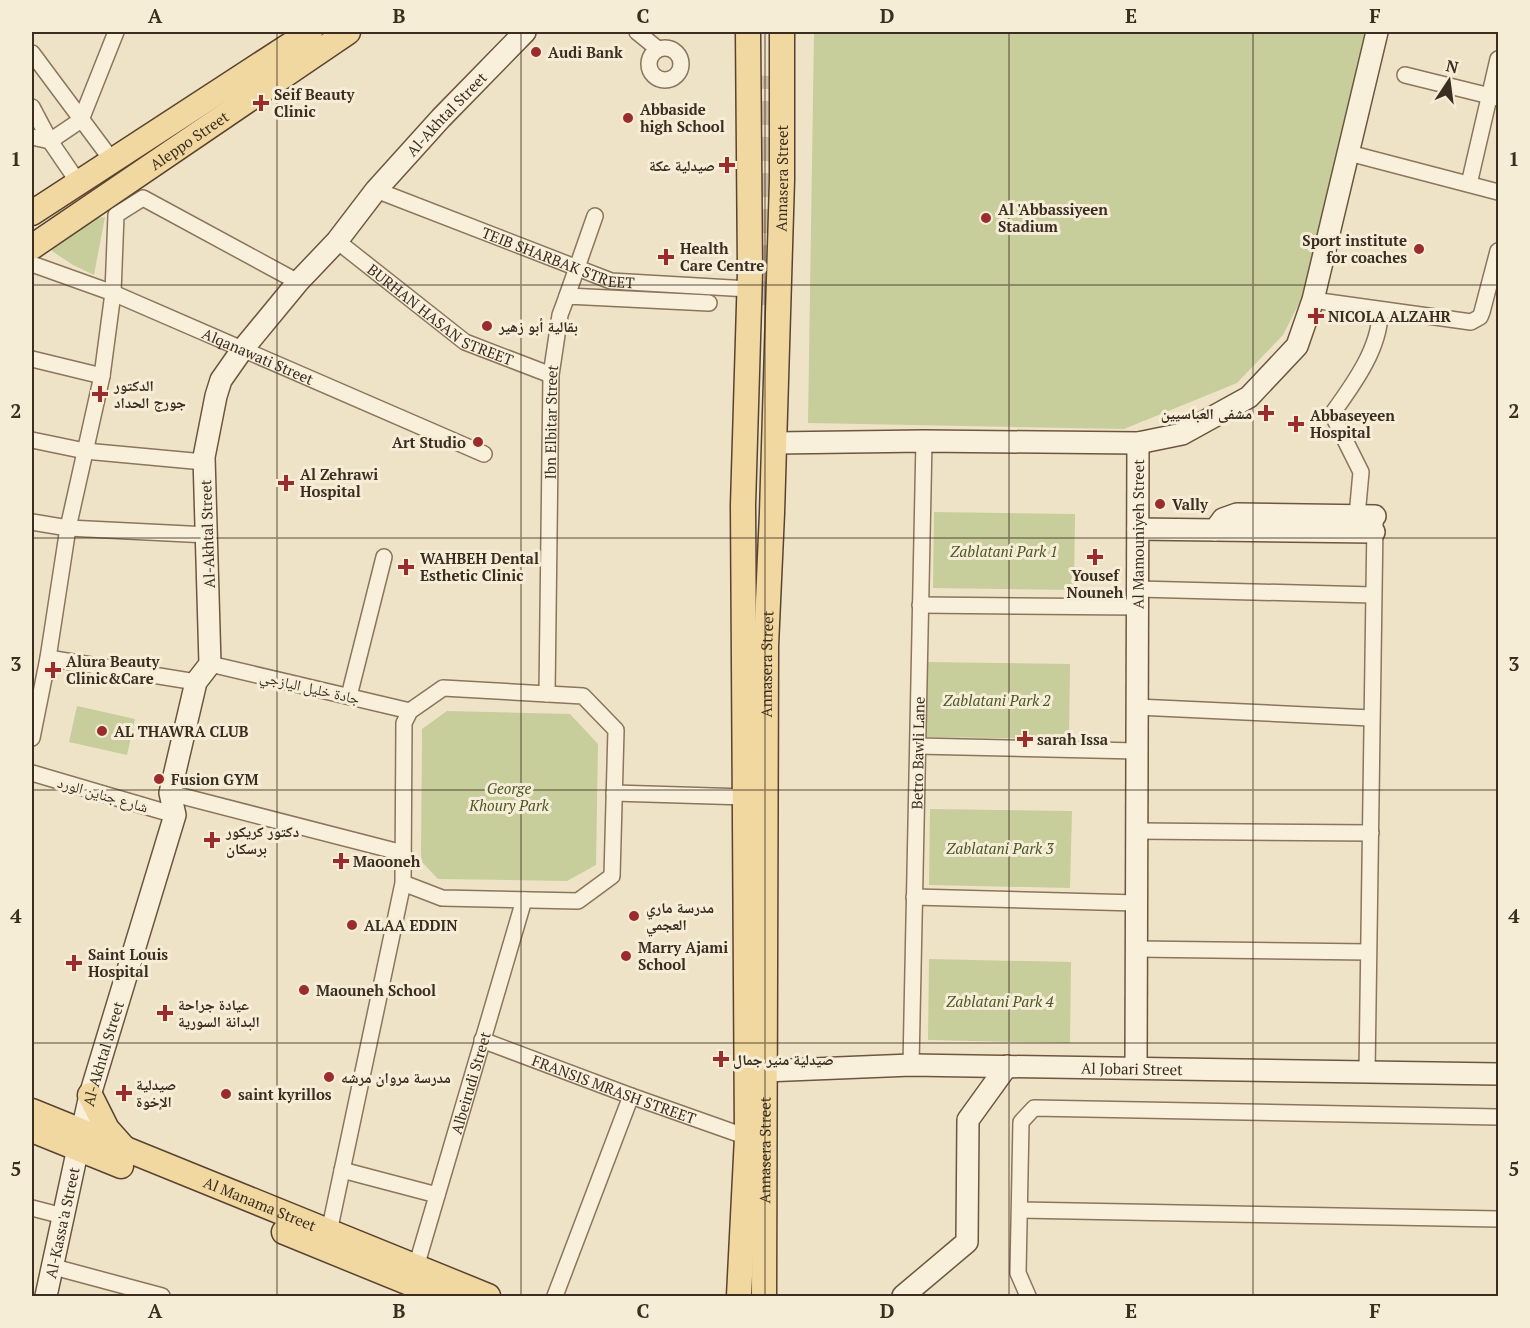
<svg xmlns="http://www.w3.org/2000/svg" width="1530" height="1328" font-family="'PT Serif','Noto Naskh Arabic',serif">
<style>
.green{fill:#c7cd9b}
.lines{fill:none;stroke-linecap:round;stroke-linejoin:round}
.primary-tunnel{stroke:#cbbfa6;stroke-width:24;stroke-dasharray:24 12;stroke-linecap:butt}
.street-casing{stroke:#8b755c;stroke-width:18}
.secondary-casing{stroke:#6d563f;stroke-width:24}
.primary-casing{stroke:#594330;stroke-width:27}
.street{stroke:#f9f0db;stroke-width:15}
.secondary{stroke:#f9f0db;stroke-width:21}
.primary{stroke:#f1d8a0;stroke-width:24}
.grid{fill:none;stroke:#3b2d20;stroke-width:1.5;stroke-opacity:0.55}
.poi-dot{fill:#9a2c2c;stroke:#f6edd7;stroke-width:2}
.labels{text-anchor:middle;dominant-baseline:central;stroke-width:6;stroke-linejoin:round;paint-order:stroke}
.poi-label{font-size:15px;font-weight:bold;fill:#3b2d20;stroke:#f6edd7;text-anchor:start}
.street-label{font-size:15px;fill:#3b2d20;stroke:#f6edd7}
.park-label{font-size:15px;font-style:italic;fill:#4b5726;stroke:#f6edd7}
.neatline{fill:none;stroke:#3b2d20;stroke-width:2}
.grid-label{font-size:20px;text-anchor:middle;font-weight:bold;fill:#3b2d20}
</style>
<rect width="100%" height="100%" fill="#efe3c7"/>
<path class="green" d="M 814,32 L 1371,32 L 1308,286 L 1283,335 L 1237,383 L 1124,429 L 808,423 Z
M 105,217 L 94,275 L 73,265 L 52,251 L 51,243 L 90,219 Z
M 934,512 L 1075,514 L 1074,590 L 933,588 Z
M 926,662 L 1070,664 L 1069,739 L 925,737 Z
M 77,706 L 135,719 L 127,755 L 69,742 Z
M 447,711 L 570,714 L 598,744 L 596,865 L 567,881 L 438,879 L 421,861 L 422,729 Z
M 930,809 L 1072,811 L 1070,888 L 929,885 Z
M 929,959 L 1071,962 L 1070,1043 L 928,1040 Z"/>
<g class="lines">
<path class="primary-tunnel" d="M 762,305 L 771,76"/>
<defs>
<g id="street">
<path d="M 637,32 L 658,49"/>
<circle cx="665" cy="64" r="16"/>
<path d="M 32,53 L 111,159"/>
<path d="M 1405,75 L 1498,98"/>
<path d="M 32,107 L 50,141 L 78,182"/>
<path d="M 32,137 L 50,141 L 81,120 L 116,32"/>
<path d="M 1349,153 L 1498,192"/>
<path d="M 1469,184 L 1498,59"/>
<path id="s1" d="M 376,190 L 611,281 L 749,289"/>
<path id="s2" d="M 337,241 L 465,342 L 551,375"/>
<path id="s3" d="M 32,264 L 113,293 L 484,454"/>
<path d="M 567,296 L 595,216"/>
<path d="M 1313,300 L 1471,322 L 1480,317 L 1482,312 L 1498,251"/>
<path d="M 32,359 L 102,376"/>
<path d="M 32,440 L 85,451 L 204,462"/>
<path d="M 1357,516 L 1361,472 L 1332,414 C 1353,385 1381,347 1380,310"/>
<path d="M 32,522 L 68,528 L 208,535"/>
<path d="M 1138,589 L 1373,595"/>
<path d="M 920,605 L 1138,607"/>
<path d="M 48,658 L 196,682"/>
<path d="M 210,664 L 410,711"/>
<path id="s4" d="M 547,694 L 551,375 L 560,315 L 567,296 L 709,303"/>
<path d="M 349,696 L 384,557"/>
<path d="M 1137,707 L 1371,718"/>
<path d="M 32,738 L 48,658 L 68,528 L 102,376 L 113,293 L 116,215 L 143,198 L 298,282"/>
<path d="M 918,746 L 1137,751"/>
<path d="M 32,773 L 175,815"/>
<path d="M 170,793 L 403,853"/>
<path d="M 614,793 L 746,797"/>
<path d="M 1137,831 L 1371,833"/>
<path d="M 914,897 L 1137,903"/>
<path d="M 1137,949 L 1368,952"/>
<path id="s5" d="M 482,1040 L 631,1096 L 747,1137"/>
<path id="s6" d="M 911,1065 L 924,441"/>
<path d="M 1367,1072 L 1375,523"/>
<path d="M 342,1170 L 437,1195"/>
<path d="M 32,1208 L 63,1216"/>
<path d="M 1020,1210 L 1498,1219"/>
<path d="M 329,1232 L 403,883 L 404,723 L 410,711 L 443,688 L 583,696 L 616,730 L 612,876 L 578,901 L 442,898 L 403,883"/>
<path d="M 54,1267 L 162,1296"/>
<path id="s7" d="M 416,1267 L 524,900"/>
<path d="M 555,1296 L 631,1096"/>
<path d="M 1028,1296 L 1018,1273 L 1021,1122 L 1034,1108 L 1498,1117"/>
</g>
<g id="secondary">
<path d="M 775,443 L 924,441 L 1138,443 L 1182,434 L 1249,397 L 1297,346 L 1313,300 L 1377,32"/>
<path d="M 1138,529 L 1374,532"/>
<path d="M 1215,530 L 1223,519 L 1237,514 L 1375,516"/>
<path id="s8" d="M 1136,1068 L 1138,443"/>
<path id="s9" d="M 764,1071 L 911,1065 L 1498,1074"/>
<path id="s10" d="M 82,1131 L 90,1095 L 175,815 L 170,793 L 196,682 L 210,664 L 204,457 L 216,396 L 221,380 L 242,350 L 298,282 L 337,241 L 376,190 L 441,118 L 525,32"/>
<path id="s11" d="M 46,1296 L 78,1148"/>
<path d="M 903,1296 L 967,1242 L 968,1120 L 1007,1066"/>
</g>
<g id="primary">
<path d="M 32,213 L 310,32"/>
<path id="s12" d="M 32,247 L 348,32"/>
<path d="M 90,1095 L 107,1129 L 123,1147"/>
<path id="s13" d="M 32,1111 L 488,1296"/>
<path d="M 32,1130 L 121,1166"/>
<path d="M 284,1232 L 441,1296"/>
<path d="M 739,1296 L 747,1137 L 743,505 L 750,272 L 748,32"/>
<path id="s14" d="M 764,1296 L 766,646 L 772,513 L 782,180 L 782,32"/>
</g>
</defs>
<use href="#street" class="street-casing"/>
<use href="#secondary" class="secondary-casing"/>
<use href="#primary" class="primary-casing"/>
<use href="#street" class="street"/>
<use href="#secondary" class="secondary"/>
<use href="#primary" class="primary"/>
</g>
<path class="grid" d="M 277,32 L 277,1296M 521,32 L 521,1296M 765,32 L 765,1296M 1009,32 L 1009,1296M 1253,32 L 1253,1296M 32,285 L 1498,285M 32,538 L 1498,538M 32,790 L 1498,790M 32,1043 L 1498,1043"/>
<g class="poi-dot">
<circle cx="536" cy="52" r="6"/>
<path d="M258 94h6v6h6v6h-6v6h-6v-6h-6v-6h6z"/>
<circle cx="628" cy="118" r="6"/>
<path d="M724 156h6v6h6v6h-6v6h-6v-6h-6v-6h6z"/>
<circle cx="986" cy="218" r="6"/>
<circle cx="1419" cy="249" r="6"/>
<path d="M663 248h6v6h6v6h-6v6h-6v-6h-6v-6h6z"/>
<path d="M1313 307h6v6h6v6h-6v6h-6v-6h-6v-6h6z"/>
<circle cx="487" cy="326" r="6"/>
<path d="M97 385h6v6h6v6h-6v6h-6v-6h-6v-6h6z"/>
<path d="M1263 404h6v6h6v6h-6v6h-6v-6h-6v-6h6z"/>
<path d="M1293 415h6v6h6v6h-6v6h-6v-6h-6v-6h6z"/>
<circle cx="478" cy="442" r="6"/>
<path d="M283 474h6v6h6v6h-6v6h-6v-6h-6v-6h6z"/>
<circle cx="1160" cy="504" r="6"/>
<path d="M1092 548h6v6h6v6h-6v6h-6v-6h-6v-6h6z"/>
<path d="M403 558h6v6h6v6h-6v6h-6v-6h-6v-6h6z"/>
<path d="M50 661h6v6h6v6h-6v6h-6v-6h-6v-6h6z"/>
<circle cx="102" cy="731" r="6"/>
<path d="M1022 730h6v6h6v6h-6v6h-6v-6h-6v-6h6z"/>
<circle cx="159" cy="779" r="6"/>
<path d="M209 831h6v6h6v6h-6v6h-6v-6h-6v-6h6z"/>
<path d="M338 852h6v6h6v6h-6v6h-6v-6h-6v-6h6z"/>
<circle cx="634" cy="916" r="6"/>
<circle cx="352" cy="925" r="6"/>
<circle cx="626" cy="956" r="6"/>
<path d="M71 954h6v6h6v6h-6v6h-6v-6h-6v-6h6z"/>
<circle cx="304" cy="990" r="6"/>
<path d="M162 1004h6v6h6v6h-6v6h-6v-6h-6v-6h6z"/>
<path d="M718 1050h6v6h6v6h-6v6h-6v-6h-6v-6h6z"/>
<circle cx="329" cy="1077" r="6"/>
<path d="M121 1084h6v6h6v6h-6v6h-6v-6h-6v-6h6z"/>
<circle cx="226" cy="1094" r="6"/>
</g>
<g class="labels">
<g class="poi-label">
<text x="548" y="52">Audi Bank</text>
<text x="274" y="94">Seif Beauty<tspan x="274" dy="17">Clinic</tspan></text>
<text x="640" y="109">Abbaside<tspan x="640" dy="17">high School</tspan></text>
<text x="715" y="165" text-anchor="end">صيدلية عكة</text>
<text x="998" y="209">Al 'Abbassiyeen<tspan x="998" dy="17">Stadium</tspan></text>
<text x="1407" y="240" text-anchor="end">Sport institute<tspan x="1407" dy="17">for coaches</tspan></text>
<text x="680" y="248">Health<tspan x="680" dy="17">Care Centre</tspan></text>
<text x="1328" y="316">NICOLA ALZAHR</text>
<text x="499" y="326">بقالية أبو زهير</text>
<text x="114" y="385">الدكتور<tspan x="114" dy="17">جورج الحداد</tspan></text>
<text x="1252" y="413" text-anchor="end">مشفى العباسيين</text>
<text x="1310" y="415">Abbaseyeen<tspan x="1310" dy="17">Hospital</tspan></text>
<text x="466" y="442" text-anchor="end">Art Studio</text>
<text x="300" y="474">Al Zehrawi<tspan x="300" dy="17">Hospital</tspan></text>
<text x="1172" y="504">Vally</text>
<text x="420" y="558">WAHBEH Dental<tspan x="420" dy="17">Esthetic Clinic</tspan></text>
<text x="1095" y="575" text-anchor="middle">Yousef<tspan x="1095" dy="17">Nouneh</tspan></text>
<text x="66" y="661">Alura Beauty<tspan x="66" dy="17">Clinic&amp;Care</tspan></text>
<text x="114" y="731">AL THAWRA CLUB</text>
<text x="1037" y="739">sarah Issa</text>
<text x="171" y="779">Fusion GYM</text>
<text x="226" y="831">دكتور كريكور<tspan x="226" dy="17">برسكان</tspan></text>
<text x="353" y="861">Maooneh</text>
<text x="646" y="907">مدرسة ماري<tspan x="646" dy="17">العجمي</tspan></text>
<text x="364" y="925">ALAA EDDIN</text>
<text x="638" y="947">Marry Ajami<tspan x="638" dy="17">School</tspan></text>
<text x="88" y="954">Saint Louis<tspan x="88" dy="17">Hospital</tspan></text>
<text x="316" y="990">Maouneh School</text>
<text x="178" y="1004">عيادة جراحة<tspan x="178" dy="17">البدانة السورية</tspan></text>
<text x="733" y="1059">صيدلية منير جمال</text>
<text x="341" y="1077">مدرسة مروان مرشه</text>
<text x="136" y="1084">صيدلية<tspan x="136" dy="17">الإخوة</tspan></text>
<text x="238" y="1094">saint kyrillos</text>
</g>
<g class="street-label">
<text stroke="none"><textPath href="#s10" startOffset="1124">Al-Akhtal Street</textPath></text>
<text stroke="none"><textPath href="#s12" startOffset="190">Aleppo Street</textPath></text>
<text stroke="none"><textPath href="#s14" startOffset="1118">Annasera Street</textPath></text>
<text stroke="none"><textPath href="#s1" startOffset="195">TEIB SHARBAK STREET</textPath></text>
<text stroke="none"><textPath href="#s2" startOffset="128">BURHAN HASAN STREET</textPath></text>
<text stroke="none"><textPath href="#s3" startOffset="244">Alqanawati Street</textPath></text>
<text stroke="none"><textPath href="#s4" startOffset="272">Ibn Elbitar Street</textPath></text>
<text transform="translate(207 534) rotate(-92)">Al-Akhtal Street</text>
<text stroke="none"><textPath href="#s8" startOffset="534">Al Mamouniyeh Street</textPath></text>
<text stroke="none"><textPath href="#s14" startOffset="632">Annasera Street</textPath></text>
<text transform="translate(310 687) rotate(13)">جادة خليل اليازجي</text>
<text stroke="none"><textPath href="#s6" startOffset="312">Betro Bawli Lane</textPath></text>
<text transform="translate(103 794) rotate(16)">شارع جناين الورد</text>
<text stroke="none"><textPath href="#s10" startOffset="80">Al-Akhtal Street</textPath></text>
<text stroke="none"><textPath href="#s9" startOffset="368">Al Jobari Street</textPath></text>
<text stroke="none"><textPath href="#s7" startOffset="192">Albeirudi Street</textPath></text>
<text stroke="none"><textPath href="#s5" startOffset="141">FRANSIS MRASH STREET</textPath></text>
<text stroke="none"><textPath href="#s14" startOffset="146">Annasera Street</textPath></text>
<text stroke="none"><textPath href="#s13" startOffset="246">Al Manama Street</textPath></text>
<text stroke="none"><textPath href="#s11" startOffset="75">Al-Kassa'a Street</textPath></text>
</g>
<g class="park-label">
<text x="1004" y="551">Zablatani Park 1</text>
<text x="997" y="700">Zablatani Park 2</text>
<text x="509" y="788">George<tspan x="509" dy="17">Khoury Park</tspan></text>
<text x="1000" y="848">Zablatani Park 3</text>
<text x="1000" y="1001">Zablatani Park 4</text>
</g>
</g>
<rect width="1530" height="1328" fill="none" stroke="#f6edd7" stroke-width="66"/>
<g transform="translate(1449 81) rotate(13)" stroke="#f6edd7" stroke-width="4.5" paint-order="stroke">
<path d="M0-4.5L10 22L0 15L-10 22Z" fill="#3b2d20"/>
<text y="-9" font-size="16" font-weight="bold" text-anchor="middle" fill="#3b2d20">N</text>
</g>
<rect x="33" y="33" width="1464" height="1262" class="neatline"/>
<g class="grid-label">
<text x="155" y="23">A</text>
<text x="399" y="23">B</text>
<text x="643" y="23">C</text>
<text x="887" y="23">D</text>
<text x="1131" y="23">E</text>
<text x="1375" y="23">F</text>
<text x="16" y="166">1</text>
<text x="1514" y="166">1</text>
<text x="16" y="418">2</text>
<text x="1514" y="418">2</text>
<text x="16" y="671">3</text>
<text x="1514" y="671">3</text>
<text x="16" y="923">4</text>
<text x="1514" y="923">4</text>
<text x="16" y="1176">5</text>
<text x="1514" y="1176">5</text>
<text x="155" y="1318">A</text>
<text x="399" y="1318">B</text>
<text x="643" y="1318">C</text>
<text x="887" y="1318">D</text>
<text x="1131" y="1318">E</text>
<text x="1375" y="1318">F</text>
</g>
</svg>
